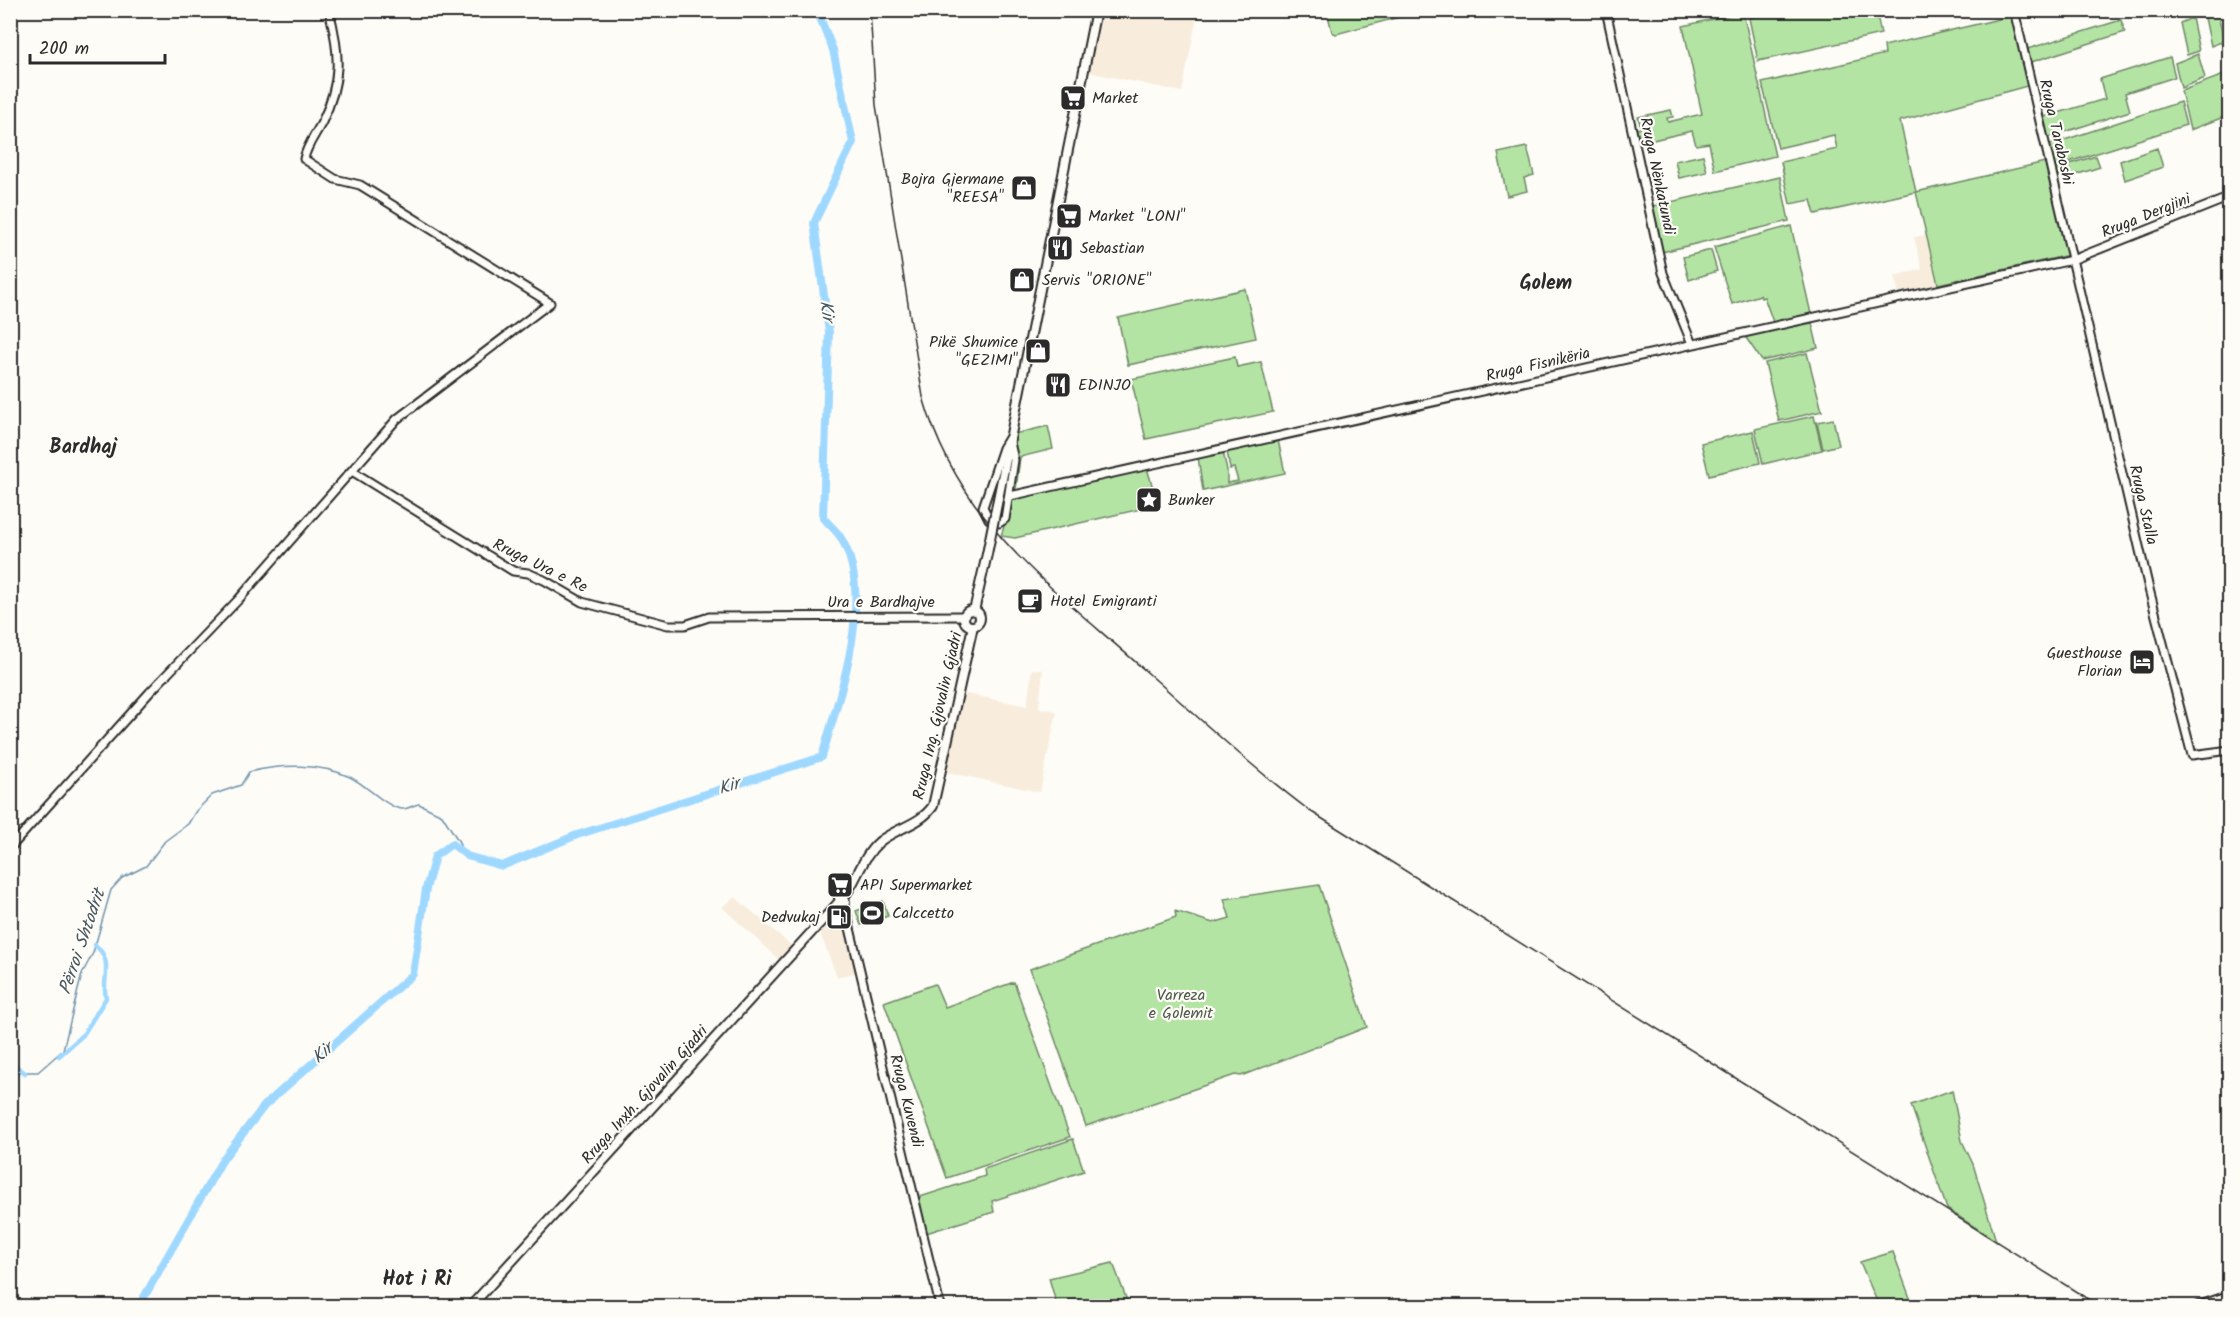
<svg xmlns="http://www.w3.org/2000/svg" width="2240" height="1317" font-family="Kalam,sans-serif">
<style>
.built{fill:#f8eddc}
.green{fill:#b4e4a4;stroke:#708868;stroke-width:1.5}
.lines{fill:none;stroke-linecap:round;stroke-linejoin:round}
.stream{stroke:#7193aa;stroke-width:1.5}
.canal{stroke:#9fd8ff;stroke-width:4.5}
.river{stroke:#9fd8ff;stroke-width:8}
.tertiary-casing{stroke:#2b2b2b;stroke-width:11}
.secondary-casing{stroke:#2b2b2b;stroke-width:12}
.tertiary{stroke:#fdfcf7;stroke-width:7}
.secondary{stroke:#fdfcf7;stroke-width:8}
.rail{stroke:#2b2b2b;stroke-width:1.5}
.secondary-bridge-casing{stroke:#2b2b2b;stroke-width:12;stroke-linecap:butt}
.secondary-bridge{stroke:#fdfcf7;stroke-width:8}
.labels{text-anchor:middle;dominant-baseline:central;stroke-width:4.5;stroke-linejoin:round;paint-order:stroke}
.poi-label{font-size:16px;fill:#2b2b2b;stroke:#fdfcf7;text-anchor:start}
.street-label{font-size:16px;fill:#2b2b2b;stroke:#fdfcf7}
.park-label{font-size:16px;fill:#4d5949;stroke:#fdfcf7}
.water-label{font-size:18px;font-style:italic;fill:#485660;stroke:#fdfcf7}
.quarter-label{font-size:20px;font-weight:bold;fill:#2b2b2b;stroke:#fdfcf7}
</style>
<rect width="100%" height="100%" fill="#fdfcf7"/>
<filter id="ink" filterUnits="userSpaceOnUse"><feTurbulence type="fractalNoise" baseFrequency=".0167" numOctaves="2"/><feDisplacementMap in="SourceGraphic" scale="12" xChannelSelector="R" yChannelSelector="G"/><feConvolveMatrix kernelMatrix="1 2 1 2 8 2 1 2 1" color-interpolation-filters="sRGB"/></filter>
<g filter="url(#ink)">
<path class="built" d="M 1103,11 L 1198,11 L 1182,92 L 1089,72 Z
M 1926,235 L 1938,286 L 1899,295 L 1895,276 L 1922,269 L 1914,237 Z
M 1032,669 L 1043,670 L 1039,708 L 1057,711 L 1040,792 L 946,772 L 962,693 L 1027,706 Z
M 735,897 L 793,947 L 780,961 L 722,907 Z
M 832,921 L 835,922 L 836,929 L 848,927 L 859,972 L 837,977 L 820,933 Z"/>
<path class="green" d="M 1781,10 L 1876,11 L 1881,34 L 1758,61 L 1749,18 Z
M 1327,11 L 1406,11 L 1407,15 L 1336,34 L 1332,32 Z
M 2211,11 L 2217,11 L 2224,41 L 2211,46 L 2204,13 Z
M 1743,12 L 1775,156 L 1715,171 L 1709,143 L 1696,145 L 1692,131 L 1640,143 L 1636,129 L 1641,128 L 1638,117 L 1671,110 L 1673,117 L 1667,118 L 1668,122 L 1702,114 L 1683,26 Z
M 2012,16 L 2027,86 L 1900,121 L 1916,192 L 2045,162 L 2069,255 L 1938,284 L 1916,192 L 1815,214 L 1811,200 L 1790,204 L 1781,162 L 1837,149 L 1834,135 L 1778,148 L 1762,83 L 1885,54 L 1884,46 Z
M 2192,18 L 2199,51 L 2187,55 L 2180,23 Z
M 2121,20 L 2125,32 L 2028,63 L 2024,50 Z
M 2198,54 L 2205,78 L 2181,88 L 2175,63 Z
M 2170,57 L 2175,77 L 2125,93 L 2130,111 L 2046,138 L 2041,118 L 2105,99 L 2100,79 Z
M 2229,73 L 2229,93 L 2227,95 L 2229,115 L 2190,130 L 2181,91 Z
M 2180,102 L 2186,125 L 2053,167 L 2049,145 Z
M 1527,147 L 1534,175 L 1524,178 L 1527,191 L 1507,196 L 1498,153 Z
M 2157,148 L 2163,167 L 2125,180 L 2120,161 Z
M 1703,155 L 1707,172 L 1679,178 L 1675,161 Z
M 2096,156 L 2100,167 L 2072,176 L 2070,172 L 2055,176 L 2053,169 Z
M 1780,177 L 1789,221 L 1662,252 L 1653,206 Z
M 1791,226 L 1811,314 L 1773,322 L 1764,297 L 1761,298 L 1760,295 L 1732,304 L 1714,247 Z
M 1711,250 L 1717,271 L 1689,280 L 1683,257 Z
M 1245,289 L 1256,338 L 1128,365 L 1118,318 Z
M 1812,323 L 1818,348 L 1762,361 L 1744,335 Z
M 1807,353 L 1822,411 L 1779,421 L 1765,363 Z
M 1235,357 L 1237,367 L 1261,362 L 1273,412 L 1146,439 L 1131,379 Z
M 1814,416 L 1822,450 L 1763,464 L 1755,429 Z
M 1833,419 L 1839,445 L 1823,449 L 1817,422 Z
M 1048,426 L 1053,449 L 1020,457 L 1016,490 L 1013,491 L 1014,434 Z
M 1753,431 L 1760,463 L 1709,475 L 1701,443 Z
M 1278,440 L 1285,473 L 1203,491 L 1198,457 L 1223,452 L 1227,470 L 1227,483 L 1238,481 L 1234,468 L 1230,469 L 1227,451 Z
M 1147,468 L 1158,505 L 1015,538 L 1001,536 L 1013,498 Z
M 1319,885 L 1367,1027 L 1241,1076 L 1235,1075 L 1086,1126 L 1030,969 L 1176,917 L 1175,911 L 1213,923 L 1230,918 L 1224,899 Z
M 883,901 L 888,916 L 861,925 L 856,911 Z
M 1014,982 L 1070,1137 L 947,1178 L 884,1002 L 935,984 L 945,1007 Z
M 1952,1090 L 1962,1141 L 1973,1164 L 1996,1241 L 1947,1209 L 1911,1105 Z
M 1073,1139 L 1084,1171 L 992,1201 L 994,1212 L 926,1233 L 917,1198 L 985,1176 L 984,1169 Z
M 1893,1252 L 1913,1306 L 1879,1306 L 1860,1262 Z
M 1113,1263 L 1129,1306 L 1057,1306 L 1049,1278 Z"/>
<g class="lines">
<path class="stream" d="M 10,1072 L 38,1072 L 63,1050 L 82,974 L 93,953 L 111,890 L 122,878 L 146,866 L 165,841 L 188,824 L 196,811 L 212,795 L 241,785 L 249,772 C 281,764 320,763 350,777 C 365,784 387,808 402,809 C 408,809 413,805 419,804 L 442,815 L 459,842 L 462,852"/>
<path class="canal" d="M 59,1056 L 83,1035 L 106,998 C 101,979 115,962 95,945
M 10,1061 L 25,1073"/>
<path class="river" d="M 139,1306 L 223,1159 L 265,1105 L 413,974 L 426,889 L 435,856 L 452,844 L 467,856 L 502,866 L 577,835 L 822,757 C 839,696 876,597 841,538 C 837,531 828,524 823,517 L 829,332 L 814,223 L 853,142 L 833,50 L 817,10"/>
<defs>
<path id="tertiary" d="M 1606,10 L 1663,273 L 1692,344
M 2014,10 L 2149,589 L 2192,755 L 2230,750
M 1009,438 L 1014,460 L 1005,519 L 999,523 L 989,519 L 983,507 L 1003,448 Z
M 352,471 L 513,571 L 528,573 L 544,580 L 582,602 L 668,625 L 685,625 L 709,617 L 965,616
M 1010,496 L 2072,260 L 2230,197
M 10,848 L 150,692 L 239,599 L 397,419 L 550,303 L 373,193 L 360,185 L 335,179 L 304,159 C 306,147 316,134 322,122 C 342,81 340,53 329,10
M 844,903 L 940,1306
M 2197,1306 L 2230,1295"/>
<path id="secondary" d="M 995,514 L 1096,10
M964 618a8 8 0 1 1 16 0a8 8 0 1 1-16 0Z
M 974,611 L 987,554
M 844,897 L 845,902 L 841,903 L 839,898 L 844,897 C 857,880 862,857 879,842 C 896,828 920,825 933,806 L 973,626
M 471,1306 L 839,902"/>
</defs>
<use href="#tertiary" class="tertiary-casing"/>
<use href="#secondary" class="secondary-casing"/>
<use href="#tertiary" class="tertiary"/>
<use href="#secondary" class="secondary"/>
<path class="rail" d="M 870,10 L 876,105 L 923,397 C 958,521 1048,584 1140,666 C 1196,715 1250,766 1310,811 L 2099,1306"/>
<defs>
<path id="secondary-bridge" d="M 987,554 L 995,514"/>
</defs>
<use href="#secondary-bridge" class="secondary-bridge-casing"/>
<use href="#secondary-bridge" class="secondary-bridge"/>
</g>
</g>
<defs>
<symbol id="supermarket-square" viewBox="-11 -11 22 22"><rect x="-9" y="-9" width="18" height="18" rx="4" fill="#2b2b2b" stroke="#fdfcf7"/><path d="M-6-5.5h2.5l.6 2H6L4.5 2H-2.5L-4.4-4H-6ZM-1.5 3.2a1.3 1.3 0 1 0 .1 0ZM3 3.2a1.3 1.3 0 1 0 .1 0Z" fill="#fff"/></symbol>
<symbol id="shop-square" viewBox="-11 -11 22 22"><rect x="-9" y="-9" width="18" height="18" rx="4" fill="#2b2b2b" stroke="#fdfcf7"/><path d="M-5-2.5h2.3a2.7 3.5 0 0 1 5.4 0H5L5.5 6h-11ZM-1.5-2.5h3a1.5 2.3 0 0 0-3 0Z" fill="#fff"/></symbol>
<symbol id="restaurant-square" viewBox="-11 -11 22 22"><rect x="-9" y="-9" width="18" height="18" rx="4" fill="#2b2b2b" stroke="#fdfcf7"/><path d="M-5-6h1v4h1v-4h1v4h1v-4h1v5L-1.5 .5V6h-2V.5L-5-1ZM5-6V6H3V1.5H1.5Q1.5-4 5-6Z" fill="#fff"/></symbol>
<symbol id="sight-square" viewBox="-11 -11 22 22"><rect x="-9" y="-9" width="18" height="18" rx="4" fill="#2b2b2b" stroke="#fdfcf7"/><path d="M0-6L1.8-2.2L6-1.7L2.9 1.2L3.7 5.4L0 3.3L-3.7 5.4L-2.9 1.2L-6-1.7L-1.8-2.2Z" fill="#fff"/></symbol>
<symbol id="cafe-square" viewBox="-11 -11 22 22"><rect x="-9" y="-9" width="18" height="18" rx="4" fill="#2b2b2b" stroke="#fdfcf7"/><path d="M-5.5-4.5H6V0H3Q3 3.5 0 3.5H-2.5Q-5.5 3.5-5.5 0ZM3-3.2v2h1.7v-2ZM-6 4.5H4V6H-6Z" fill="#fff"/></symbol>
<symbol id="hotel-square" viewBox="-11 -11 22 22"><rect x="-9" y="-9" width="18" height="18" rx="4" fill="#2b2b2b" stroke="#fdfcf7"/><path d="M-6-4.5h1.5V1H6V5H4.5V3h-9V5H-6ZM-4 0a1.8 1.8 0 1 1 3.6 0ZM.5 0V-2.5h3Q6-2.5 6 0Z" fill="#fff"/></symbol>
<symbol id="stadium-square" viewBox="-11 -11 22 22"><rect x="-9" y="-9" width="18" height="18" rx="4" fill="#2b2b2b" stroke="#fdfcf7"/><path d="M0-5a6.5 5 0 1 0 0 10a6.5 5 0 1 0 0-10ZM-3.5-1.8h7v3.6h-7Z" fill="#fff"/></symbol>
<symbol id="fuel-square" viewBox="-11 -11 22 22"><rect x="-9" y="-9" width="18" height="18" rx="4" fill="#2b2b2b" stroke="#fdfcf7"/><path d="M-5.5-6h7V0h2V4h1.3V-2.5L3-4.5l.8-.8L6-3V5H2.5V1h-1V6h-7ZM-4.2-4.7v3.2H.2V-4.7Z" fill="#fff"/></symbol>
</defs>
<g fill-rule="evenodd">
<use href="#supermarket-square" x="1058" y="83" width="30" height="30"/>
<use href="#shop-square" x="1009" y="173" width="30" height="30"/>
<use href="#supermarket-square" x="1054" y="201" width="30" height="30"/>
<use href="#restaurant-square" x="1045" y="233" width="30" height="30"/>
<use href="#shop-square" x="1007" y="265" width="30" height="30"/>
<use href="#shop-square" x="1023" y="336" width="30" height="30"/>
<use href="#restaurant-square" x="1043" y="370" width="30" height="30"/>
<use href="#sight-square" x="1134" y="485" width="30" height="30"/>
<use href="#cafe-square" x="1015" y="586" width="30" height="30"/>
<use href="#hotel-square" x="2127" y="647" width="30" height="30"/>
<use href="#supermarket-square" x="825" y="870" width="30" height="30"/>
<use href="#stadium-square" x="857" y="898" width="30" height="30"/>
<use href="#fuel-square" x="824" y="902" width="30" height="30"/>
</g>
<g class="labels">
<g class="poi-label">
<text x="1092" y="98">Market</text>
<text x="1004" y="179" text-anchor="end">Bojra Gjermane<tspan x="1004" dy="18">"REESA"</tspan></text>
<text x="1088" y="216">Market "LONI"</text>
<text x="1080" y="248">Sebastian</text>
<text x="1042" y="280">Servis "ORIONE"</text>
<text x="1018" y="342" text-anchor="end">Pikë Shumice<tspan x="1018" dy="18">"GEZIMI"</tspan></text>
<text x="1078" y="385">EDINJO</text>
<text x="1168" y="500">Bunker</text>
<text x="1050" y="601">Hotel Emigranti</text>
<text x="2122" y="653" text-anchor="end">Guesthouse<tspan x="2122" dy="18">Florian</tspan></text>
<text x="860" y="885">API Supermarket</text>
<text x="892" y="913">Calccetto</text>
<text x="820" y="917" text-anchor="end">Dedvukaj</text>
</g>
<g class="street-label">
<text transform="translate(2056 132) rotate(77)">Rruga Taraboshi</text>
<text transform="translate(1657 176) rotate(78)">Rruga Nënkatundi</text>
<text transform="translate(2146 216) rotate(-22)">Rruga Dergjini</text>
<text transform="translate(1538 365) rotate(-13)">Rruga Fisnikëria</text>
<text transform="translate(2143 505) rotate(77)">Rruga Stalla</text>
<text transform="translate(540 566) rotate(26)">Rruga Ura e Re</text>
<text x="881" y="602">Ura e Bardhajve</text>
<text transform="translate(938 716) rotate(-77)">Rruga Ing. Gjovalin Gjadri</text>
<text transform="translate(645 1095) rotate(-48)">Rruga Inxh. Gjovalin Gjadri</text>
<text transform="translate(906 1101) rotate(76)">Rruga Kuvendi</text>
</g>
<g class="park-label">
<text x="1181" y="995">Varreza<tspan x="1181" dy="18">e Golemit</tspan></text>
</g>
<g class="water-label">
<text transform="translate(826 311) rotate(82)">Kir</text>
<text transform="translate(729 787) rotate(-18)">Kir</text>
<text transform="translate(83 942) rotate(-71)">Përroi Shtodrit</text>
<text transform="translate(323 1054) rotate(-42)">Kir</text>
</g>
<g class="quarter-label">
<text x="1546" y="284">Golem</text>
<text x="83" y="448">Bardhaj</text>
<text x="417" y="1280">Hot i Ri</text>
</g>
</g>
<rect width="2240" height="1317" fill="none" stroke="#fdfcf7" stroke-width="36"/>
<rect x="18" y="18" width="2204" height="1281" fill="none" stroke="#2b2b2b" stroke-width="2" filter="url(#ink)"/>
<path d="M30 54v9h135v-9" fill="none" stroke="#2b2b2b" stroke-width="3"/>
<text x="39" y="54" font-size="18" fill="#2b2b2b" stroke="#fdfcf7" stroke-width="4.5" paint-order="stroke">200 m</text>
</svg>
